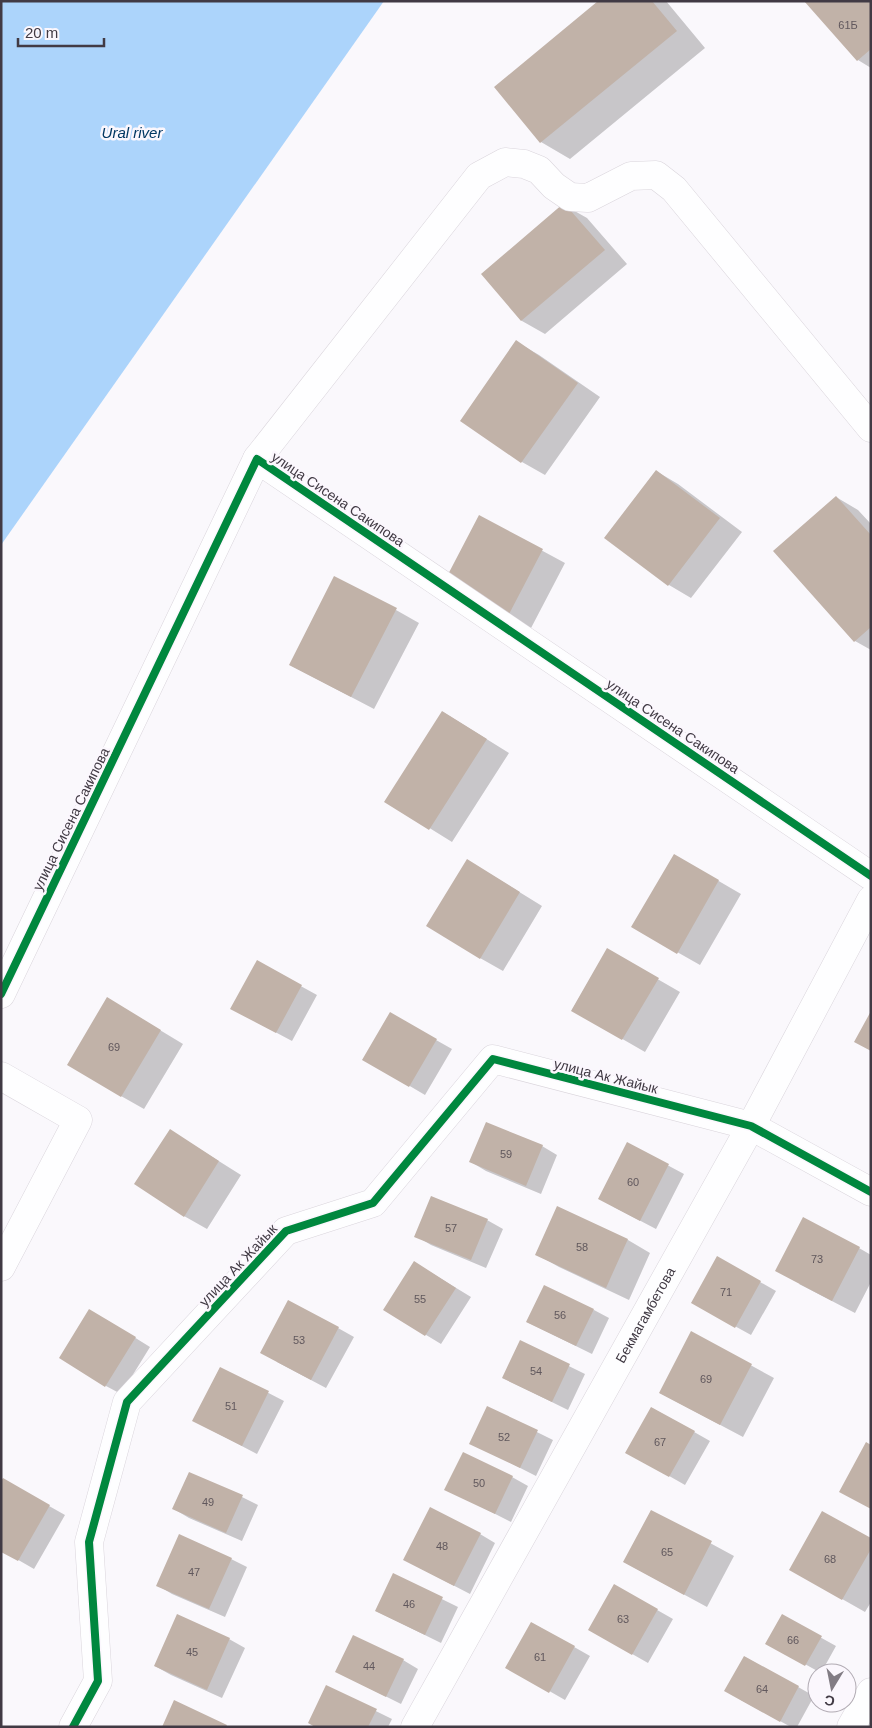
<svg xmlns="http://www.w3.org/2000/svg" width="872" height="1728" font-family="Helvetica,sans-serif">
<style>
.water{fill:#acd4fb}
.shadow{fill:#0003}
.building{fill:#c1b2a8}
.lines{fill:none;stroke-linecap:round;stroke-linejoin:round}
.minor-casing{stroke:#dad5dc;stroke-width:29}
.minor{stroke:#fefeff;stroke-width:28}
.cycleway-casing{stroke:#fbf7fd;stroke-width:11}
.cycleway{stroke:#00873e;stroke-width:8}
.labels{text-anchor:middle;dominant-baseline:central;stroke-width:5;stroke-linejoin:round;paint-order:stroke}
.number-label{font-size:11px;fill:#61585d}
.street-label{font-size:14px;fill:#413a44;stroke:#fbf7fd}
.water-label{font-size:15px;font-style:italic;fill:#003762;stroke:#fbf7fd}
</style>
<rect width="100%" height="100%" fill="#faf8fc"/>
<path class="water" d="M 1,1 L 384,1 L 1,545 Z"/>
<path class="shadow" d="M 600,1 L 666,1 L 705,48 L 570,159 L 541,142 L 496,88 Z
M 871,1 L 871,68 L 858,60 Z
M 564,205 L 587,218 L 627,264 L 545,334 L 522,321 L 483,274 Z
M 517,342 L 539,355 L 600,397 L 545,475 L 522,462 L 462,420 Z
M 656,471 L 678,484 L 742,532 L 691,598 L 669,585 L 606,538 Z
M 836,497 L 858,510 L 871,524 L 871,650 L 855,641 Z
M 480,517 L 565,563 L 530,630 L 467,597 Z
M 396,610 L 419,623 L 374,709 L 290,665 Z
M 443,712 L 509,753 L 452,842 L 386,801 Z
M 674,855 L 741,894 L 700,965 L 633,927 Z
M 490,874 L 542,906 L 503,971 L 480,958 Z
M 607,950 L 680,992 L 645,1052 L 572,1010 Z
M 257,962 L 317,995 L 292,1041 L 247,1017 Z
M 130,1012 L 183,1044 L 144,1109 L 121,1096 Z
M 390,1014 L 452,1049 L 425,1095 L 364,1059 Z
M 171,1131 L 241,1175 L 207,1229 L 184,1216 Z
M 628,1144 L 684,1174 L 656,1229 L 614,1207 Z
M 542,1146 L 557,1155 L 541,1194 L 486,1171 L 471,1162 Z
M 558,1208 L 628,1240 L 650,1253 L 629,1300 L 559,1267 L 536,1254 Z
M 487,1220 L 503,1229 L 486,1268 L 431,1245 L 416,1236 Z
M 859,1248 L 871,1255 L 871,1282 L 855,1313 L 799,1284 Z
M 718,1258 L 776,1291 L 751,1335 L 693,1303 Z
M 430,1272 L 471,1297 L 441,1344 L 385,1310 Z
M 594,1310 L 609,1318 L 592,1354 L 527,1322 Z
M 105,1319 L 150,1347 L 121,1394 L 106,1386 Z
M 338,1328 L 354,1337 L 326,1388 L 277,1362 Z
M 692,1333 L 774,1378 L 743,1437 L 660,1393 Z
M 520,1342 L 585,1374 L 568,1410 L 503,1378 Z
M 220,1368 L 284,1401 L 257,1454 L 194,1421 Z
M 488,1408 L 553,1440 L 536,1476 L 471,1443 Z
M 652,1408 L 710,1441 L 685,1485 L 627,1452 Z
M 189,1473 L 242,1497 L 258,1505 L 242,1541 L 189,1518 L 174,1509 Z
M 512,1477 L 528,1486 L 511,1522 L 446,1489 Z
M 3,1480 L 65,1515 L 34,1569 L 1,1550 Z
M 651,1511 L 734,1556 L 707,1607 L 624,1562 Z
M 480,1534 L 495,1543 L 470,1594 L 420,1568 Z
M 871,1540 L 871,1602 L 865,1612 L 791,1570 Z
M 231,1559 L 247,1567 L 225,1617 L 172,1594 L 157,1585 Z
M 393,1575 L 458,1607 L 441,1643 L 376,1611 Z
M 615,1586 L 673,1619 L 648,1663 L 590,1630 Z
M 782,1616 L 836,1646 L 821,1673 L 767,1643 Z
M 532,1623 L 590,1656 L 565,1700 L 507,1667 Z
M 229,1639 L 245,1648 L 222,1698 L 171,1675 L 155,1666 Z
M 745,1657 L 814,1696 L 797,1727 L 791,1727 L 741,1700 Z
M 403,1660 L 418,1669 L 401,1704 L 337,1672 Z
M 327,1687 L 392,1719 L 388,1727 L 316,1727 Z"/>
<path class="building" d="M 598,1 L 652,1 L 677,31 L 540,143 L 494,87 Z
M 804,1 L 871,1 L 871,49 L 857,61 Z
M 564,203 L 605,250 L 521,321 L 481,274 Z
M 516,340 L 578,383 L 521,463 L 460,421 Z
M 656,470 L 720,518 L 668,586 L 604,538 Z
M 836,496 L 871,535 L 871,627 L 854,642 L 773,551 Z
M 479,515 L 543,549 L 507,618 L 443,584 Z
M 334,576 L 397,608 L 351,697 L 289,665 Z
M 442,711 L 487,739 L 429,830 L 384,802 Z
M 674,854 L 719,880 L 677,954 L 631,927 Z
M 467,859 L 520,892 L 480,959 L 426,926 Z
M 607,948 L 659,978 L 622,1040 L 571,1011 Z
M 257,960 L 302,985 L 276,1033 L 230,1009 Z
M 107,997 L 161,1030 L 121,1097 L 67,1065 Z
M 871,1011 L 871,1051 L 854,1042 Z
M 390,1012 L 437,1039 L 409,1087 L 362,1060 Z
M 486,1122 L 543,1145 L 526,1186 L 469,1162 Z
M 170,1129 L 219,1161 L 184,1217 L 134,1184 Z
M 627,1142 L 669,1164 L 640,1221 L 598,1199 Z
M 431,1196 L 488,1219 L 471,1260 L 414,1237 Z
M 557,1206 L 628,1239 L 606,1288 L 535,1255 Z
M 803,1217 L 860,1247 L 832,1301 L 775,1271 Z
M 717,1256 L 761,1281 L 735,1328 L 691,1303 Z
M 414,1261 L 456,1288 L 425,1336 L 383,1310 Z
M 544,1285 L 594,1309 L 576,1346 L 526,1322 Z
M 288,1300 L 339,1327 L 311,1380 L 260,1353 Z
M 89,1309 L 136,1337 L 105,1387 L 59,1358 Z
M 691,1331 L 752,1364 L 720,1425 L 659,1393 Z
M 520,1340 L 570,1364 L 552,1402 L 502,1378 Z
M 220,1367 L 269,1391 L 242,1446 L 192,1421 Z
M 487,1406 L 538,1430 L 520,1468 L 469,1444 Z
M 651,1407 L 695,1431 L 669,1477 L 625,1453 Z
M 866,1442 L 871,1445 L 871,1509 L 839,1492 Z
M 463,1452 L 513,1476 L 495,1514 L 444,1490 Z
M 189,1472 L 243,1495 L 226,1533 L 172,1509 Z
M 3,1478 L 50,1505 L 18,1561 L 1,1552 L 1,1481 Z
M 430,1507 L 481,1533 L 454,1586 L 403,1560 Z
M 651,1510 L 712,1541 L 684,1595 L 623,1562 Z
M 822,1511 L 871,1538 L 871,1549 L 842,1600 L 789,1570 Z
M 179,1534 L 232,1558 L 209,1609 L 156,1586 Z
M 393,1573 L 443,1597 L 425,1635 L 375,1611 Z
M 614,1584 L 658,1609 L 632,1655 L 588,1630 Z
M 177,1614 L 230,1638 L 207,1690 L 154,1666 Z
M 782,1614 L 822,1636 L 805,1666 L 765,1644 Z
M 531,1622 L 575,1646 L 549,1693 L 505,1668 Z
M 353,1635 L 404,1659 L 386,1697 L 335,1672 Z
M 744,1656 L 799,1686 L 780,1722 L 724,1691 Z
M 326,1685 L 377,1709 L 368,1727 L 315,1727 L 308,1723 Z
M 174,1700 L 227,1725 L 226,1727 L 162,1727 Z"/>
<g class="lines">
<defs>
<g id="minor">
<path d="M 257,459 L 479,176 L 505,162 L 524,164 L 539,170 L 554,186 L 570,197 L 588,198 L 631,176 L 656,175 L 674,189 L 871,428"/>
<path d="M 1,994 L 257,459 L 871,876"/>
<path d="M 1,1076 L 78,1120 L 1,1267"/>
<path d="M 73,1727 L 98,1681 L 89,1542 L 127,1402 L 286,1231 L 373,1203 L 493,1059 L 751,1126 L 871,1192"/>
<path id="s1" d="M 415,1727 L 751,1126 L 871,900"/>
<path d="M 851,1727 L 871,1692"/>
</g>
</defs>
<use href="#minor" class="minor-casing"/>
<use href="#minor" class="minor"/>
<defs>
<path id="cycleway" d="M 1,994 L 257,459 L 871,876
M 73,1727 L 98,1681 L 89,1542 L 127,1402 L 286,1231 L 373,1203 L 493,1059 L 751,1126 L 871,1192"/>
</defs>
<use href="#cycleway" class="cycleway-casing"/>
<use href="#cycleway" class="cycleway"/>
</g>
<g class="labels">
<g class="number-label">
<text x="848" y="25">61Б</text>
<text x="114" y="1047">69</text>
<text x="506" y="1154">59</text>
<text x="633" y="1182">60</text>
<text x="451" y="1228">57</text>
<text x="582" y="1247">58</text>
<text x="817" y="1259">73</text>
<text x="726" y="1292">71</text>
<text x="420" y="1299">55</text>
<text x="560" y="1315">56</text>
<text x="299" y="1340">53</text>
<text x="536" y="1371">54</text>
<text x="706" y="1379">69</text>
<text x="231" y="1406">51</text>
<text x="504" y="1437">52</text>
<text x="660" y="1442">67</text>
<text x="479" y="1483">50</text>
<text x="208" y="1502">49</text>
<text x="442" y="1546">48</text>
<text x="667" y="1552">65</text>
<text x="830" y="1559">68</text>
<text x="194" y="1572">47</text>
<text x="409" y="1604">46</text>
<text x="623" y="1619">63</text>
<text x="793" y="1640">66</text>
<text x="192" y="1652">45</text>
<text x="540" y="1657">61</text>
<text x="369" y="1666">44</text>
<text x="762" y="1689">64</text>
</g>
<g class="street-label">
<text transform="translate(338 499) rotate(34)">улица Сисена Сакипова</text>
<text transform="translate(673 726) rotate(34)">улица Сисена Сакипова</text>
<text transform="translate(71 819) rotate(-64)">улица Сисена Сакипова</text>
<text transform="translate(606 1076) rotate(14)">улица Ак Жайык</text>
<text transform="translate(238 1265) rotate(-47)">улица Ак Жайык</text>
<text stroke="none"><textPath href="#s1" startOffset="472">Бекмагамбетова</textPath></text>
</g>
<g class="water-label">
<text x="132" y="132">Ural river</text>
</g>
</g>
<rect width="872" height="1728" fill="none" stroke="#413a44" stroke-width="5"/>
<g transform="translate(832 1688) rotate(190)"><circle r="24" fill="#fbf7fd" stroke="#b1abb3"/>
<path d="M0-4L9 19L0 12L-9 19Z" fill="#827c84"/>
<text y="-8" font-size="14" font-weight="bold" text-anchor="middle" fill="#413a44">С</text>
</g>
<path d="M18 38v8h86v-8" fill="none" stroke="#413a44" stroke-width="2.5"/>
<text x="25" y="38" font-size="15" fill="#413a44" stroke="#fbf7fd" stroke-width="4" paint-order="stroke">20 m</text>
</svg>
